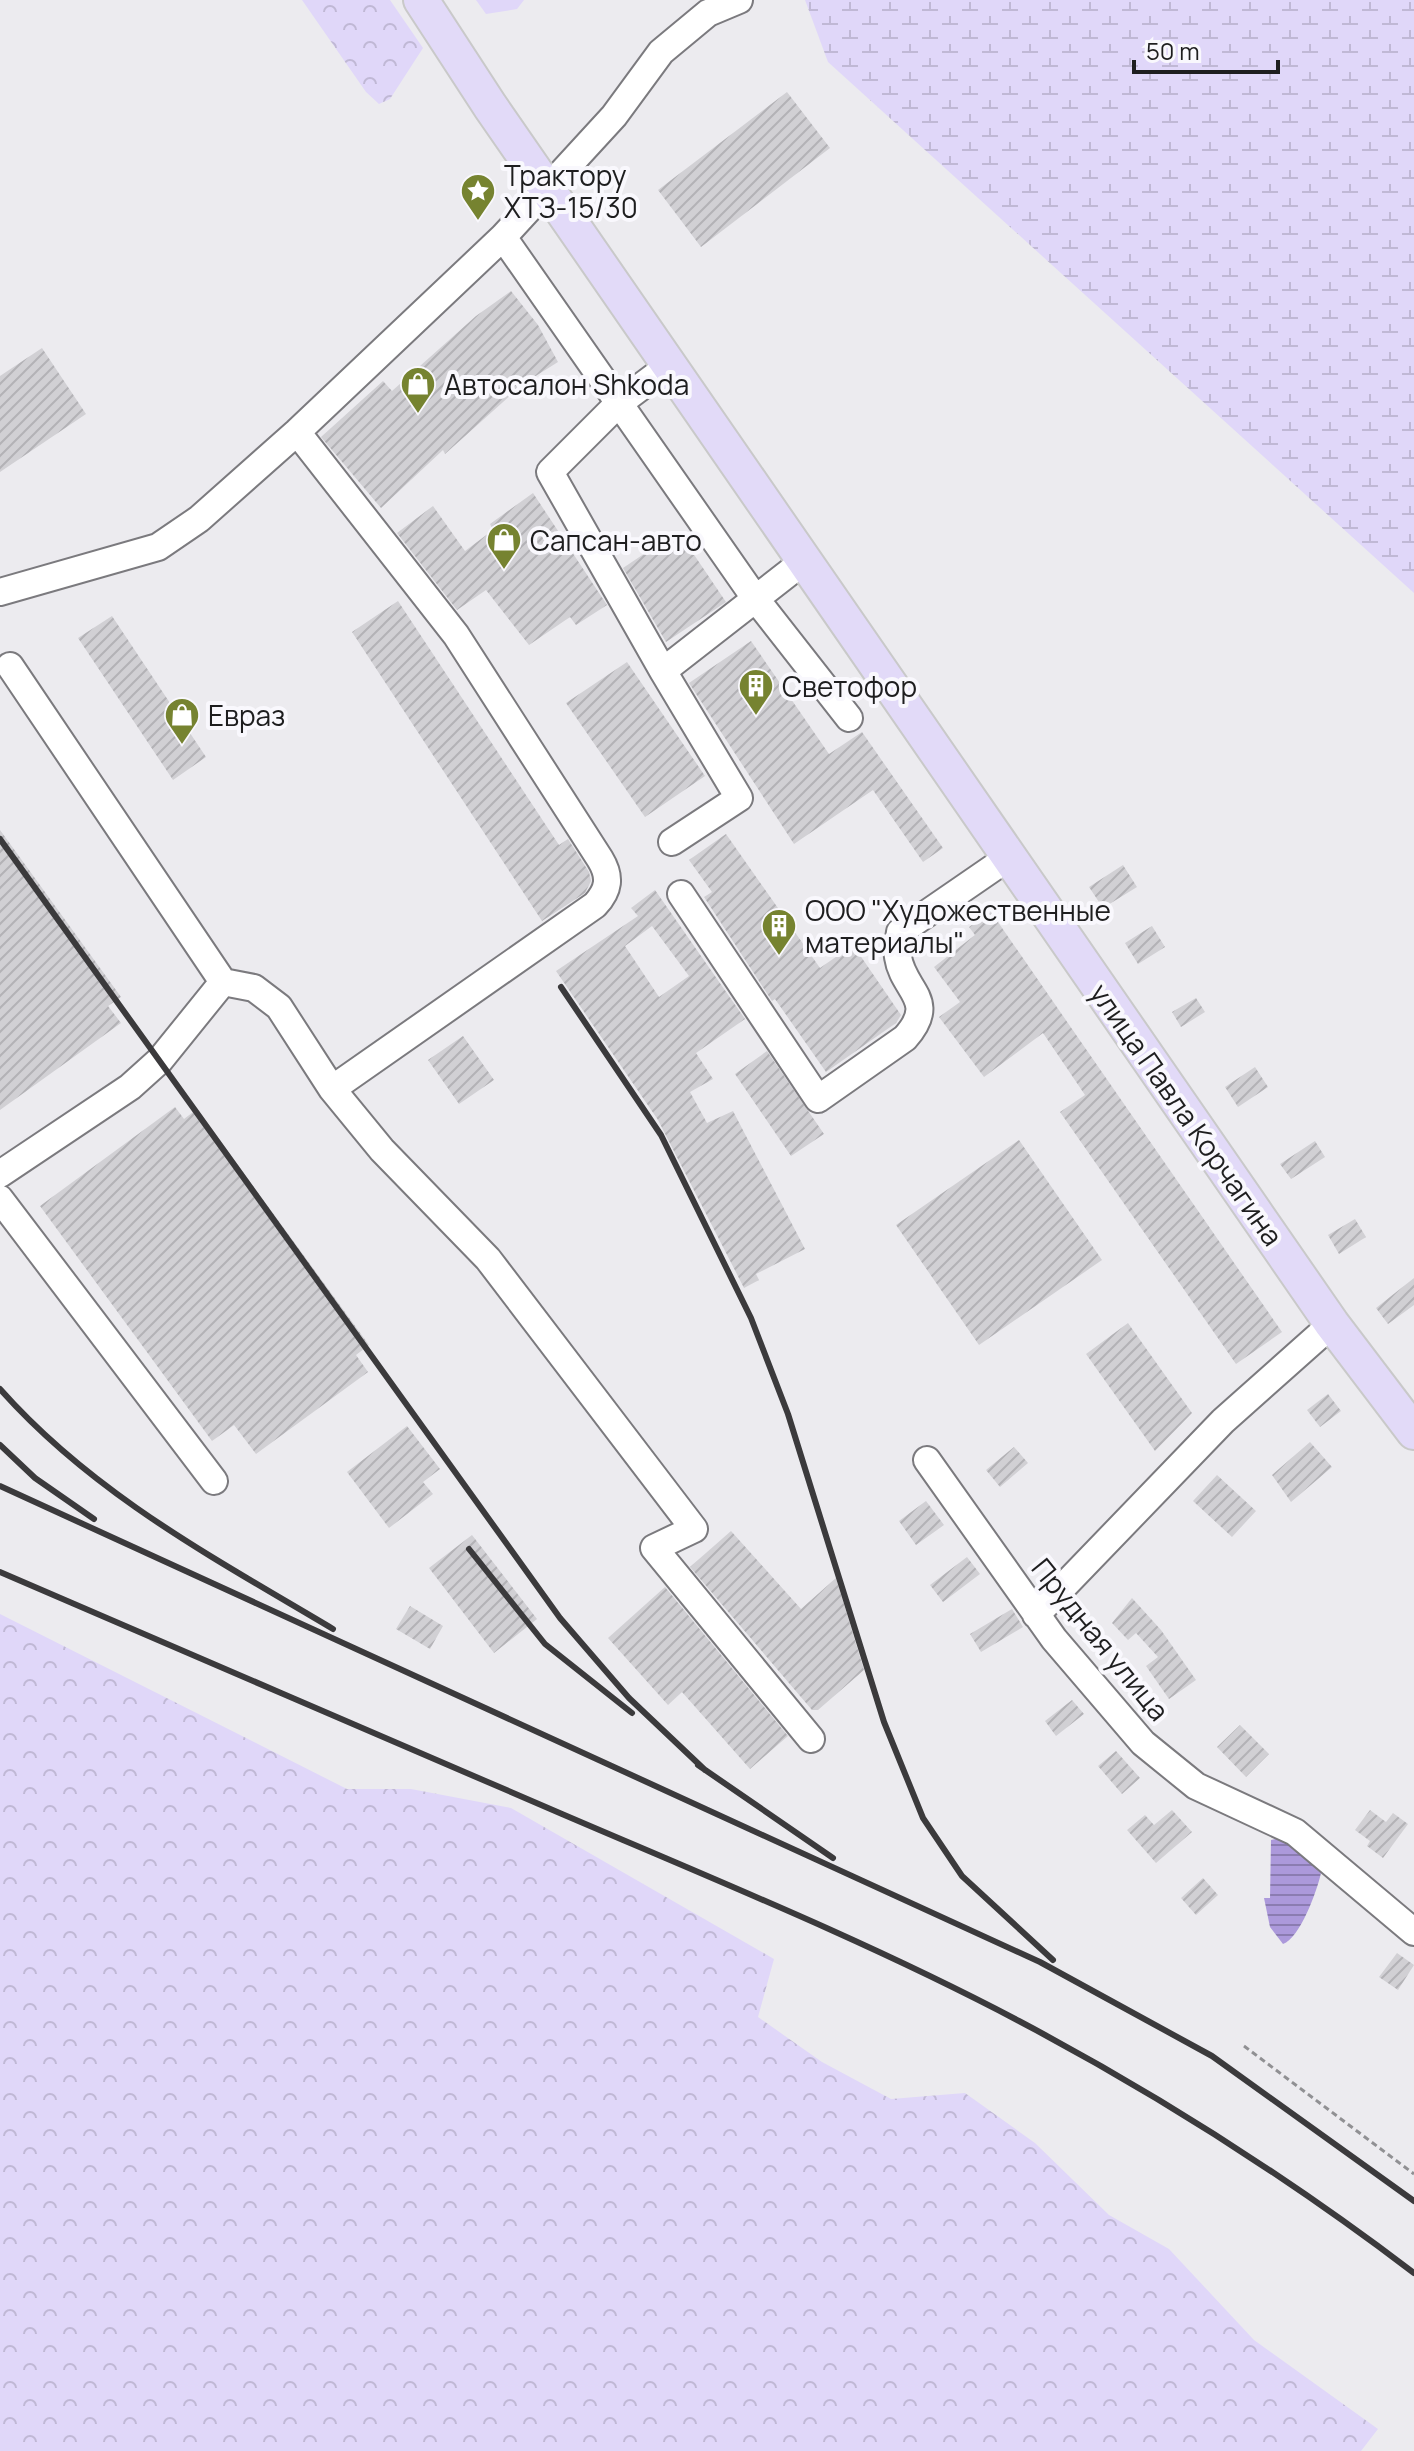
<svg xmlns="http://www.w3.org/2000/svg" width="1414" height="2451" font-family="Manrope,sans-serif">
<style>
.green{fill:#e0d7f9}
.forest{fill:url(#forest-crowns)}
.wetland{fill:url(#wetland-marsh)}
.water{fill:url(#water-rules)}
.building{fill:url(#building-hatch);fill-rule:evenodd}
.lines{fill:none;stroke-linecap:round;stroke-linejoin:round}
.minor-casing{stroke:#7b7a7e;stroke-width:30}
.major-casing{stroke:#c9c9c9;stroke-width:38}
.path{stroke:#909093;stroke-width:3;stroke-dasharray:6 4;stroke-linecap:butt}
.minor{stroke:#fff;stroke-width:26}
.major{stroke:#e2daf8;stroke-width:34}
.rail{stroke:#3b3a3c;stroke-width:6}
.labels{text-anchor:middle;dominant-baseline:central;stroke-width:8;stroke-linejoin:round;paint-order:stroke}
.poi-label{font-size:28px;fill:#1e1e1f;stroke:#f9f8fd;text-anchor:start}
.street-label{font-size:28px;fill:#1e1e1f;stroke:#f9f8fd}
</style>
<defs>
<pattern id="forest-crowns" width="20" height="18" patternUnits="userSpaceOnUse" patternTransform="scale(2)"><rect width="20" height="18" fill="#e0d7f9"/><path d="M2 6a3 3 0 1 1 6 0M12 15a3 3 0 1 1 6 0" fill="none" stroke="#c0b8d5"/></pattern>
<pattern id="wetland-marsh" width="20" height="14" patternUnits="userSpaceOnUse" patternTransform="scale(2)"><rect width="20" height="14" fill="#e0d7f9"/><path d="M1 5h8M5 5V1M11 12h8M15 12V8" fill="none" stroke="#c0b8d5"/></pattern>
<pattern id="water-rules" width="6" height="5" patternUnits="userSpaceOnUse" patternTransform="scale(2)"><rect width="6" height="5" fill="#ac99db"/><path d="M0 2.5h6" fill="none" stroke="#8b7cb1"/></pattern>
<pattern id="building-hatch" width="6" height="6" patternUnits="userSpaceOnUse" patternTransform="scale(2)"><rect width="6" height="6" fill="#d1d0d4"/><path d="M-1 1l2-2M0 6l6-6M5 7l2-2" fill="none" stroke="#b3b2b6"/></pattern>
</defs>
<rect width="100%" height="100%" fill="#ecebef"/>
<path class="green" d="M 476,0 L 524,0 L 517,9 L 486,14 Z"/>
<path class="forest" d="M 302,0 L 390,0 L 423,48 L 390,99 L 379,104 L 366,92 Z
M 0,1614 L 347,1789 L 411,1789 L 511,1808 L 774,1959 L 758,2017 L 822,2062 L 891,2099 L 965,2093 L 1035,2143 L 1109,2215 L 1169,2249 L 1254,2340 L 1378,2429 L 1361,2451 L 0,2451 Z"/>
<path class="wetland" d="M 805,0 L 1414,0 L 1414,593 L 828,62 Z"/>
<path class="water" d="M 1280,1838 L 1295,1842 L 1321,1867 L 1321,1873 C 1317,1891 1300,1938 1283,1944 L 1270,1927 L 1264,1898 L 1270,1898 L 1271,1840 Z"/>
<path class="building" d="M 787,92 L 830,148 L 701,247 L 658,190 Z
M 511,291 L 538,325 L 558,362 L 523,384 L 445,454 L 443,450 L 381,508 L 321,437 L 383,381 L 392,391 L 476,316 Z
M 42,348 L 86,414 L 0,472 L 0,376 Z
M 533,493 L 607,605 L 576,625 L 570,617 L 529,645 L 486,590 L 457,610 L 397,533 L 433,506 L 465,551 L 493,530 L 490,524 Z
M 678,531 L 726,602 L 666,642 L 623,568 Z
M 398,601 L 559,845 L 568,839 L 589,872 L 591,881 L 585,893 L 542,921 L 352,632 Z
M 112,616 L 206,757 L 173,780 L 78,638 Z
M 751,641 L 829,754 L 862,732 L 943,848 L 923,862 L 873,790 L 794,844 L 689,683 Z
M 627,662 L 705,776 L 645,817 L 566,703 Z
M 0,830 L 121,997 L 108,1006 L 121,1023 L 0,1110 Z
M 726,834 L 820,968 L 853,945 L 901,1015 L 896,1023 L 826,1072 L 775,999 L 772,1001 L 704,897 L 712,892 L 689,860 Z
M 1123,865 L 1137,887 L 1103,908 L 1089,887 Z
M 655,890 L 745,1019 L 696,1053 L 713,1079 L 690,1092 L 707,1123 L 733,1111 L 805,1249 L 756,1274 L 759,1280 L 744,1288 L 658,1120 L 556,971 L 638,916 L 631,908 ZM 652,926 L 689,976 L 659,997 L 625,946 Z
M 991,912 L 1282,1332 L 1236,1364 L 1060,1112 L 1085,1095 L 1043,1033 L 984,1077 L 939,1017 L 960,1002 L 934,967 L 975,935 L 969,927 Z
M 1152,926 L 1165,947 L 1138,964 L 1125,943 Z
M 1196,998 L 1205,1012 L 1181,1027 L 1172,1012 Z
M 463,1036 L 494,1080 L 459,1104 L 428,1060 Z
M 767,1051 L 824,1134 L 791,1156 L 735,1074 Z
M 1255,1067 L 1268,1087 L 1238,1107 L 1225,1087 Z
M 175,1107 L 184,1119 L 197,1109 L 369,1345 L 356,1355 L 368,1372 L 256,1454 L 234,1425 L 212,1441 L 40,1206 Z
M 1019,1140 L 1102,1260 L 979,1345 L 896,1225 Z
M 1315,1141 L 1325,1157 L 1291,1179 L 1280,1164 Z
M 1355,1219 L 1366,1237 L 1339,1254 L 1328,1235 Z
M 1414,1278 L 1414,1305 L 1388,1324 L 1376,1308 Z
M 1128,1323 L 1192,1413 L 1155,1451 L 1086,1354 Z
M 1328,1394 L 1341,1411 L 1320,1427 L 1307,1410 Z
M 407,1426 L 440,1469 L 423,1482 L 433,1494 L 389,1528 L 347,1472 Z
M 1310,1442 L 1332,1467 L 1291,1502 L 1272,1475 Z
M 1014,1447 L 1028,1463 L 1000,1487 L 986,1470 Z
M 1217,1475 L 1256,1511 L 1232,1537 L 1193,1501 Z
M 926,1501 L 944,1525 L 916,1545 L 899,1521 Z
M 731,1531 L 801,1609 L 836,1578 L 864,1670 L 818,1710 L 812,1710 L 690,1567 Z
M 472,1535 L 537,1619 L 494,1653 L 429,1568 Z
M 967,1557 L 980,1574 L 943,1602 L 930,1585 Z
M 665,1587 L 788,1736 L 750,1769 L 682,1692 L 668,1705 L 608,1638 Z
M 1132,1598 L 1161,1630 L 1196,1680 L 1169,1699 L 1146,1666 L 1158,1657 L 1136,1633 L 1128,1640 L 1112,1623 Z
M 410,1606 L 443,1626 L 430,1649 L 396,1629 Z
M 1012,1609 L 1023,1627 L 981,1652 L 970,1634 Z
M 1072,1700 L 1084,1714 L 1056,1736 L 1045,1721 Z
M 1240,1725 L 1269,1754 L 1246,1777 L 1217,1747 Z
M 1116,1751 L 1140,1778 L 1122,1794 L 1098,1766 Z
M 1172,1810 L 1192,1832 L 1156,1863 L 1127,1830 L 1145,1815 L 1154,1825 Z
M 1370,1810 L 1386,1822 L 1393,1813 L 1408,1824 L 1383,1858 L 1367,1846 L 1370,1841 L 1355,1830 Z
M 1203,1878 L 1218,1895 L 1196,1915 L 1181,1898 Z
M 1397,1953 L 1414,1965 L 1398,1990 L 1379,1977 Z"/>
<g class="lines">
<defs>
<path id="minor" d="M 503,237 L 755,598 L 849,718
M 297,432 L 456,635 L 600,859 C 611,877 609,890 595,905 L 332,1089
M 0,592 L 158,547 L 199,519 L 297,432 L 503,237 L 614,116 L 661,52 L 708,13 L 739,0
M 10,666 L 223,982 L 254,988 L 279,1007 L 332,1089 L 382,1150 L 488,1259 L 694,1529 L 654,1548 L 811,1739
M 663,671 L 550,472 L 618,404 L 670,365
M 672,842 L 739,798 L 663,671 L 804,561
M 681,894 L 818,1099 L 905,1038 C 939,1000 903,991 898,957 C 896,949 899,940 900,932 L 1009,857
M 0,1174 L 130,1087 L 160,1060 L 223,982
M 0,1199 L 214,1481
M 927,1460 L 1054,1639 L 1143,1743 L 1196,1786 L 1295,1832 L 1414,1932
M 1036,1615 L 1223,1421 L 1332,1324"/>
<path id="major" d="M 421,0 L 490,106 L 1332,1324 L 1414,1432"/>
</defs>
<use href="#minor" class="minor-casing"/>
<use href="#major" class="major-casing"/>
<path class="path" d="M 1244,2046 L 1414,2174"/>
<use href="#minor" class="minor"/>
<use href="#major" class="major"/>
<path class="rail" d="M 0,839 L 560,1618 L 629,1698 L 705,1770
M 561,987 L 661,1135 L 751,1318 L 788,1414 L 884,1722 L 923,1818 L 962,1876 L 1053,1960
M 0,1389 C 93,1494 214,1558 333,1629
M 0,1445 L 35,1478 L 94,1519
M 0,1486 L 1040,1962 L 1212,2056 L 1414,2201
M 469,1549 L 545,1644 L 632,1713
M 0,1572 C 187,1653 375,1733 562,1814 C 716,1880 871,1943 1019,2021 C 1157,2094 1289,2178 1414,2273
M 698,1765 L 833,1858"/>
</g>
<defs>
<symbol id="sight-pin" viewBox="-11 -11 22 30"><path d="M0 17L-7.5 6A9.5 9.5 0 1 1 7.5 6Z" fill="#768330" stroke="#f9f8fd"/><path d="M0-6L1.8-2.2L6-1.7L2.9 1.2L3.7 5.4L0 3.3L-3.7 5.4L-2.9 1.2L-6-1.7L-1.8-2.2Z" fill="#fff"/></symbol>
<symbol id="shop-pin" viewBox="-11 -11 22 30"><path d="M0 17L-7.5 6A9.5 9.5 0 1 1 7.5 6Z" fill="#768330" stroke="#f9f8fd"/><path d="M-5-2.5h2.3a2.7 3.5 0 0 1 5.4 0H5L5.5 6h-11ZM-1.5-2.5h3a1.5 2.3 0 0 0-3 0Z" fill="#fff"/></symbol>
<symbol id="building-pin" viewBox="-11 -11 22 30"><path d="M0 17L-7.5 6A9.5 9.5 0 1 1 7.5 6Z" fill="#768330" stroke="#f9f8fd"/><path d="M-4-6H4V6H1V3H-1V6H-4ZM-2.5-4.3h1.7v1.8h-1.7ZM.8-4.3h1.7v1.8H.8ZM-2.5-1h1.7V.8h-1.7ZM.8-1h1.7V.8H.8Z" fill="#fff"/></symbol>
</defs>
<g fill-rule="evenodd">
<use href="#sight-pin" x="458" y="171" width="40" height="54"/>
<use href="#shop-pin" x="398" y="364" width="40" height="54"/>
<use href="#shop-pin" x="484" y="520" width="40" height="54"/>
<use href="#building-pin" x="736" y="666" width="40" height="54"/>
<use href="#shop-pin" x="162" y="695" width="40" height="54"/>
<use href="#building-pin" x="759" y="906" width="40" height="54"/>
</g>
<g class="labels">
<g class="poi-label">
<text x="504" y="175">Трактору<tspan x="504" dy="32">ХТЗ-15/30</tspan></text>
<text x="444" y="384">Автосалон Shkoda</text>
<text x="530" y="540">Сапсан-авто</text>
<text x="782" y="686">Светофор</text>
<text x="208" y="715">Евраз</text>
<text x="805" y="910">ООО "Художественные<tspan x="805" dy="32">материалы"</tspan></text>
</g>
<g class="street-label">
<text transform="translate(1187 1114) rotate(55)">улица Павла Корчагина</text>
<text transform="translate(1101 1639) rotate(51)">Прудная улица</text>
</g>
</g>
<path d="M1134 60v12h144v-12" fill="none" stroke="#1e1e1f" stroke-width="4"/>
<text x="1146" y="60" font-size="24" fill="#1e1e1f" stroke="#f9f8fd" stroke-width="6" paint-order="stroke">50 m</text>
</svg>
